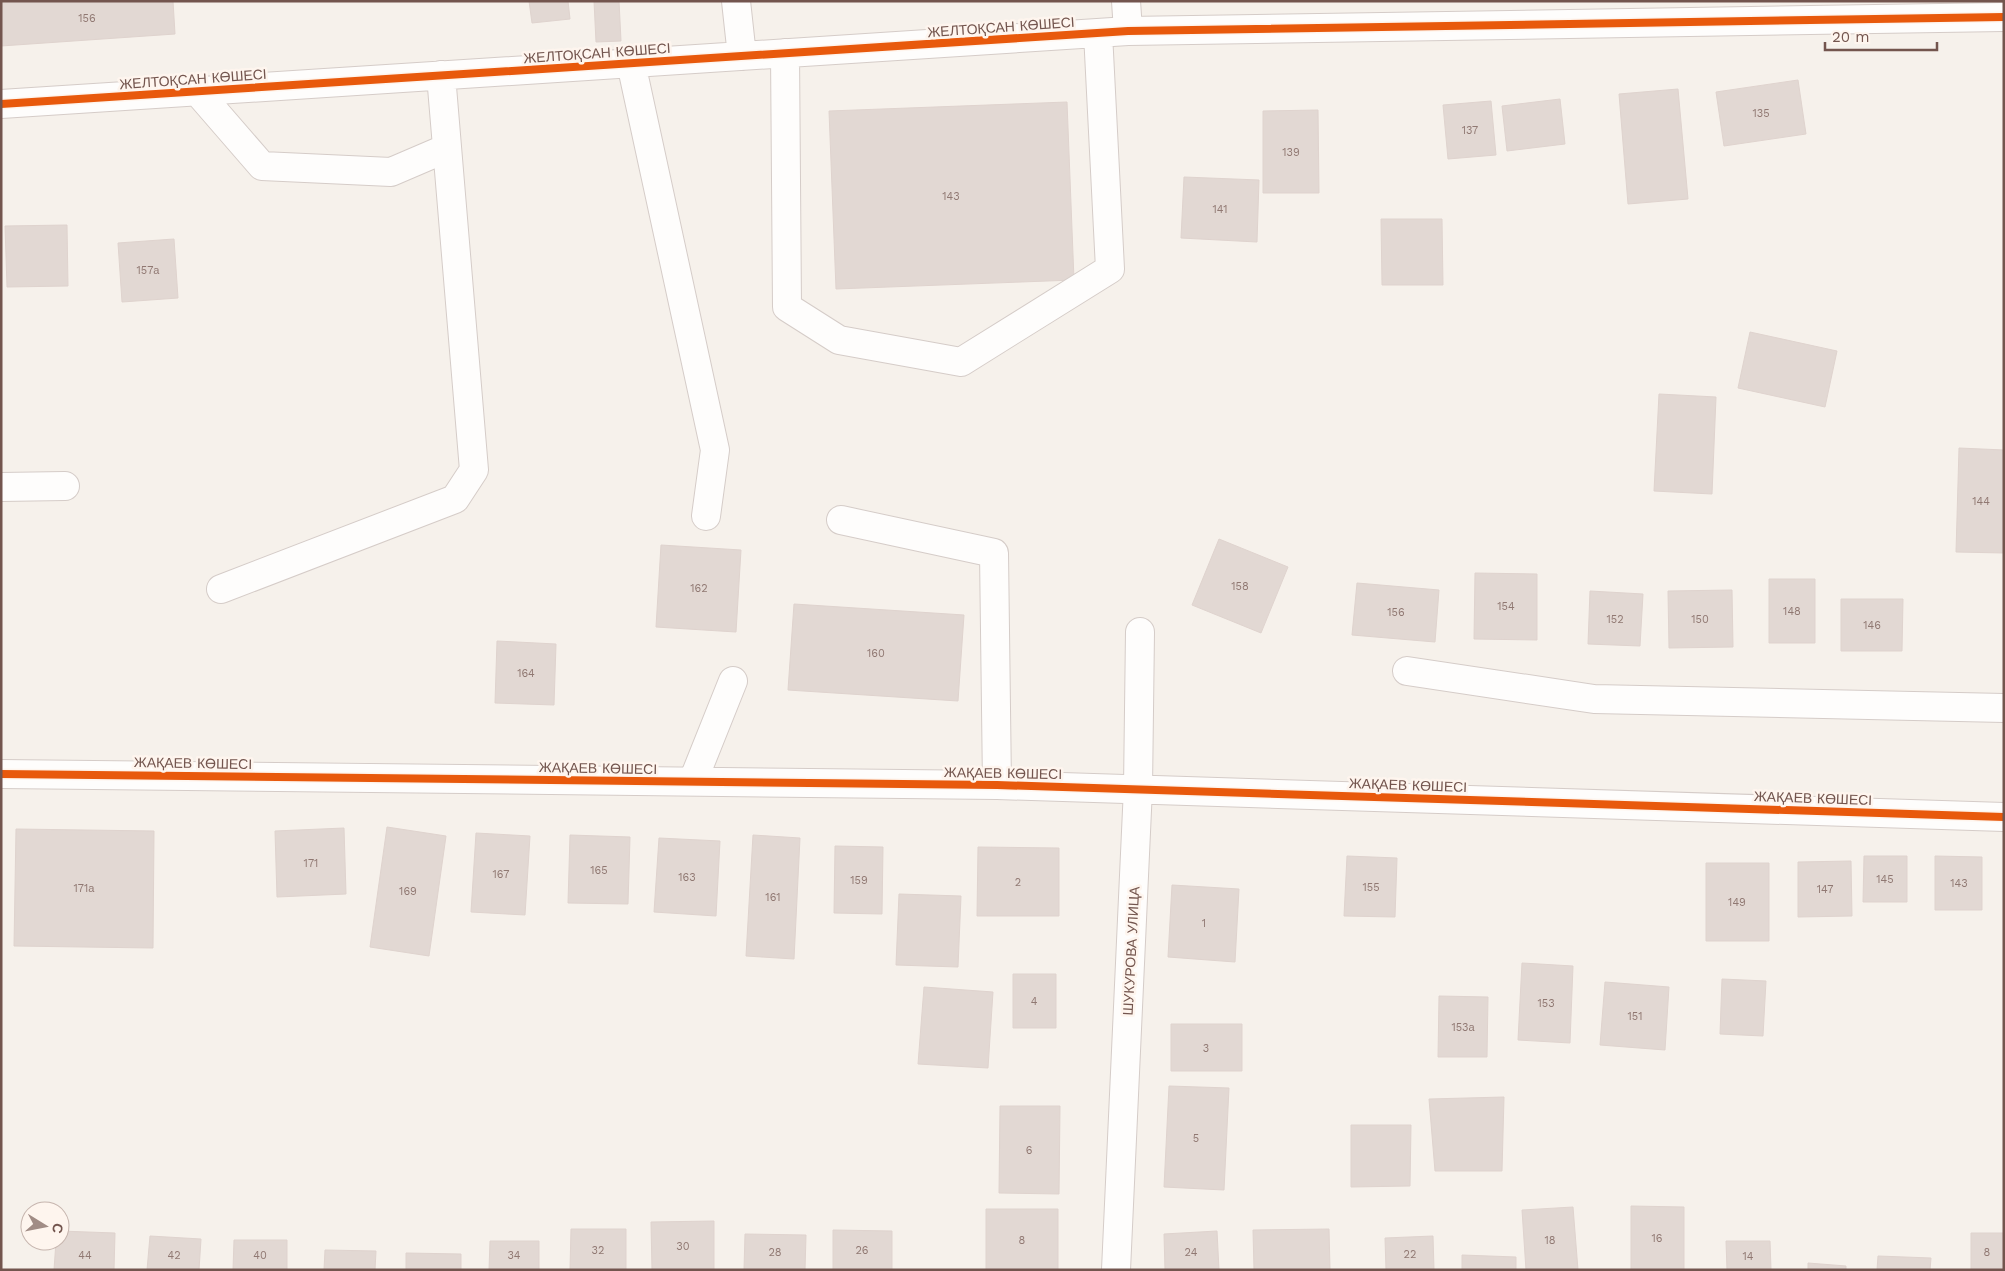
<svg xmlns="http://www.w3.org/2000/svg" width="2005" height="1271" font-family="'Work Sans',sans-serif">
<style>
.building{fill:#e2d8d3;stroke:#dfd3ce}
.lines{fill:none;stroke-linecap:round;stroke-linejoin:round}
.minor-casing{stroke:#d5ccc8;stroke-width:30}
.minor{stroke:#fefdfc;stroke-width:28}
.cycleway-casing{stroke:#fef5ee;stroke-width:11}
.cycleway{stroke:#e8590c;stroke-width:8}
.labels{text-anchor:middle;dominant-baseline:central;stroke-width:5;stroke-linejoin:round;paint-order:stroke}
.number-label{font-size:11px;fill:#907872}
.street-label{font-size:14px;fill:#73554e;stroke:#fef5ee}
</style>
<rect width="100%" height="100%" fill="#f6f1eb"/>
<path class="building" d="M 1,1 L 173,1 L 175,34 L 1,46 Z
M 529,1 L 568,1 L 570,19 L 532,23 Z
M 594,1 L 619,1 L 621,41 L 596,42 Z
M 1798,80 L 1806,134 L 1724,146 L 1716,92 Z
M 1678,89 L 1688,199 L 1628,204 L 1619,94 Z
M 1560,99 L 1565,144 L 1507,151 L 1502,106 Z
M 1491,101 L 1496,155 L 1448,159 L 1443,105 Z
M 1067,102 L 1074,280 L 836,289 L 829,111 Z
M 1318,110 L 1319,193 L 1263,193 L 1263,111 Z
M 1184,177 L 1259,180 L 1257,242 L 1181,238 Z
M 1381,219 L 1442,219 L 1443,285 L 1382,285 Z
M 67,225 L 68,286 L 7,287 L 5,226 Z
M 174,239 L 178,298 L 122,302 L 118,243 Z
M 1750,332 L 1837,351 L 1825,407 L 1738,388 Z
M 1659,394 L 1716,397 L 1712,494 L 1654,491 Z
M 1959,448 L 2004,450 L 2004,553 L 1956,552 Z
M 1219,539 L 1288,567 L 1261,633 L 1192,605 Z
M 661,545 L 741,550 L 736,632 L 656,627 Z
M 1475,573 L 1537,574 L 1537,640 L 1474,639 Z
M 1769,579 L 1815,579 L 1815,643 L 1769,643 Z
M 1357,583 L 1439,590 L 1435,642 L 1352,635 Z
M 1732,590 L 1733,647 L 1669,648 L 1668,591 Z
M 1590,591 L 1643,594 L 1640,646 L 1588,644 Z
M 1841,599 L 1903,599 L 1902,651 L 1841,651 Z
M 794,604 L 964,615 L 958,701 L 788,690 Z
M 497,641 L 556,644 L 554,705 L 495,703 Z
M 387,827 L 446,836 L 429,956 L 370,947 Z
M 344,828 L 346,894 L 277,897 L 275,831 Z
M 16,829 L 154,831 L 153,948 L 14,946 Z
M 476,833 L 530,836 L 525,915 L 471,912 Z
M 570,835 L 630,837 L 628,904 L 568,903 Z
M 753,835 L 800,838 L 794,959 L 746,956 Z
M 659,838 L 720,841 L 716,916 L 654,912 Z
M 835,846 L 883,847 L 882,914 L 834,913 Z
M 978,847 L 1059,848 L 1059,916 L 977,916 Z
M 1347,856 L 1397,858 L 1395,917 L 1344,916 Z
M 1864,856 L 1907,856 L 1907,902 L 1863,902 Z
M 1935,856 L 1982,857 L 1982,910 L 1935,910 Z
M 1851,861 L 1852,916 L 1798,917 L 1798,862 Z
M 1706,863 L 1769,863 L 1769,941 L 1706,941 Z
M 1172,885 L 1239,889 L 1235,962 L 1168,957 Z
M 899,894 L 961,896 L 958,967 L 896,965 Z
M 1522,963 L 1573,966 L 1570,1043 L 1518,1040 Z
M 1013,974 L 1056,974 L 1056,1028 L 1013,1028 Z
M 1722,979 L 1766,981 L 1763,1036 L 1720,1034 Z
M 1605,982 L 1669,987 L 1665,1050 L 1600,1045 Z
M 924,987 L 993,992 L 988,1068 L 918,1064 Z
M 1439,996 L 1488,997 L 1487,1057 L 1438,1057 Z
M 1171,1024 L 1242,1024 L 1242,1071 L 1171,1071 Z
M 1169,1086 L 1229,1088 L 1224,1190 L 1164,1187 Z
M 1504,1097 L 1502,1171 L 1435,1171 L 1429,1099 Z
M 1000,1106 L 1060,1106 L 1059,1194 L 999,1193 Z
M 1351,1125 L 1411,1125 L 1410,1186 L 1351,1187 Z
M 1631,1206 L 1684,1207 L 1684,1270 L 1631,1270 Z
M 1573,1207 L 1578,1270 L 1526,1270 L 1522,1210 Z
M 986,1209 L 1058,1209 L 1058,1270 L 986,1270 Z
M 714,1221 L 714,1270 L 652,1270 L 651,1222 Z
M 571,1229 L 626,1229 L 626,1270 L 570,1270 Z
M 1329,1229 L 1330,1270 L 1254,1270 L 1253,1230 Z
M 833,1230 L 892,1231 L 892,1270 L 833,1270 Z
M 60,1231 L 115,1233 L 114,1270 L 54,1270 L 56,1241 L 60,1241 Z
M 1217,1231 L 1219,1270 L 1165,1270 L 1164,1234 Z
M 1971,1233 L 2004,1233 L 2004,1270 L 1971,1270 Z
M 745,1234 L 806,1235 L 805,1270 L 744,1270 Z
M 150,1236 L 201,1239 L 199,1270 L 147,1270 Z
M 1433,1236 L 1434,1270 L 1386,1270 L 1385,1238 Z
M 234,1240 L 287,1240 L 287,1270 L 233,1270 Z
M 490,1241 L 539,1241 L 539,1270 L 489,1270 Z
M 1726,1241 L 1770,1241 L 1771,1270 L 1727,1270 Z
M 325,1250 L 376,1251 L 375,1270 L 324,1270 Z
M 406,1253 L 461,1254 L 461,1270 L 406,1270 Z
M 1462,1255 L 1516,1257 L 1516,1270 L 1462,1270 Z
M 1878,1256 L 1931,1258 L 1930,1270 L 1877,1270 Z
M 1808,1263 L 1846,1266 L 1846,1270 L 1808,1270 Z"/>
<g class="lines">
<defs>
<path id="minor" d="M 736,1 L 742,56
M 1126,1 L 1128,31
M 785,53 L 787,307 L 839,340 L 961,362 L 1110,269 L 1098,33
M 631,63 L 715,450 L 706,516
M 197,91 L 262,166 L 391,172 L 447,148
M 1,104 L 1128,31 L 2004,17
M 1,487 L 65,486
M 841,520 L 994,553 L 997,785
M 221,589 L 455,499 L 474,470 L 441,75
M 1407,671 L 1594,699 L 2004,708
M 1,774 L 997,785 L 2004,817
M 693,781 L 733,681
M 1116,1270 L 1138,788 L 1140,632"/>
</defs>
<use href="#minor" class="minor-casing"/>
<use href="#minor" class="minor"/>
<defs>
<path id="cycleway" d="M 1,104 L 1128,31 L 2004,17
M 1,774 L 997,785 L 2004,817"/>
</defs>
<use href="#cycleway" class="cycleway-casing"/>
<use href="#cycleway" class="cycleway"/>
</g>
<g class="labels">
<g class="number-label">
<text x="87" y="18">156</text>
<text x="1761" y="113">135</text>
<text x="1470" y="130">137</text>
<text x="1291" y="152">139</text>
<text x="951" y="196">143</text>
<text x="1220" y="209">141</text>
<text x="148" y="270">157а</text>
<text x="1981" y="501">144</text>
<text x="1240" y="586">158</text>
<text x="699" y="588">162</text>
<text x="1506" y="606">154</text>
<text x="1792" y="611">148</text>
<text x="1396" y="612">156</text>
<text x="1615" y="619">152</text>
<text x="1700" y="619">150</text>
<text x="1872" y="625">146</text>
<text x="876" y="653">160</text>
<text x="526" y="673">164</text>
<text x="311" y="863">171</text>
<text x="599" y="870">165</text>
<text x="501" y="874">167</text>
<text x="687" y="877">163</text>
<text x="1885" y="879">145</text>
<text x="859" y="880">159</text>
<text x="1018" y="882">2</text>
<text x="1959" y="883">143</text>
<text x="1371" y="887">155</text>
<text x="84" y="888">171а</text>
<text x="1825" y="889">147</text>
<text x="408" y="891">169</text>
<text x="773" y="897">161</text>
<text x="1737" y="902">149</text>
<text x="1204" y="923">1</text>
<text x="1034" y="1001">4</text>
<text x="1546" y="1003">153</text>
<text x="1635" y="1016">151</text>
<text x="1463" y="1027">153а</text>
<text x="1206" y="1048">3</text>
<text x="1196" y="1138">5</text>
<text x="1029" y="1150">6</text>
<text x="1657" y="1238">16</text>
<text x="1022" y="1240">8</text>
<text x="1550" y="1240">18</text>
<text x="683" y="1246">30</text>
<text x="598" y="1250">32</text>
<text x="862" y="1250">26</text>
<text x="775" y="1252">28</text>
<text x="1191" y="1252">24</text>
<text x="1987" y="1252">8</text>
<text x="1410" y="1254">22</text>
<text x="85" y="1255">44</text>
<text x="174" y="1255">42</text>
<text x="260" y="1255">40</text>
<text x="514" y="1255">34</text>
<text x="1748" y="1256">14</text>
</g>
<g class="street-label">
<text transform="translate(1001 27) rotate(-4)">ЖЕЛТОҚСАН КӨШЕСІ</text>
<text transform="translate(597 53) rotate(-4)">ЖЕЛТОҚСАН КӨШЕСІ</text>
<text transform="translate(193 79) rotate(-4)">ЖЕЛТОҚСАН КӨШЕСІ</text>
<text transform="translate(193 763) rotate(1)">ЖАҚАЕВ КӨШЕСІ</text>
<text transform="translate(598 768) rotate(1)">ЖАҚАЕВ КӨШЕСІ</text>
<text transform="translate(1003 773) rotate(1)">ЖАҚАЕВ КӨШЕСІ</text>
<text transform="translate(1408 785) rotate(2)">ЖАҚАЕВ КӨШЕСІ</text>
<text transform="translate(1813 798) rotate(2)">ЖАҚАЕВ КӨШЕСІ</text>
<text transform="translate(1131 951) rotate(-87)">ШУКУРОВА УЛИЦА</text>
</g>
</g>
<rect width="2005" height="1271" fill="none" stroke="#73554e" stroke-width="5"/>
<g transform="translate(45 1226) rotate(100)"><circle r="24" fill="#fef5ee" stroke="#c6b5ae"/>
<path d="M0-4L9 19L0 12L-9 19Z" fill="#a18c85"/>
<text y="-8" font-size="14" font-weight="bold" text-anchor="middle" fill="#73554e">С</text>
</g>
<path d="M1825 42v8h112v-8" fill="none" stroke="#73554e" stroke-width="2.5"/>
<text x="1832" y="42" font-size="15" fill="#73554e" stroke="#fef5ee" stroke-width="4" paint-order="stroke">20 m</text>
</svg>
